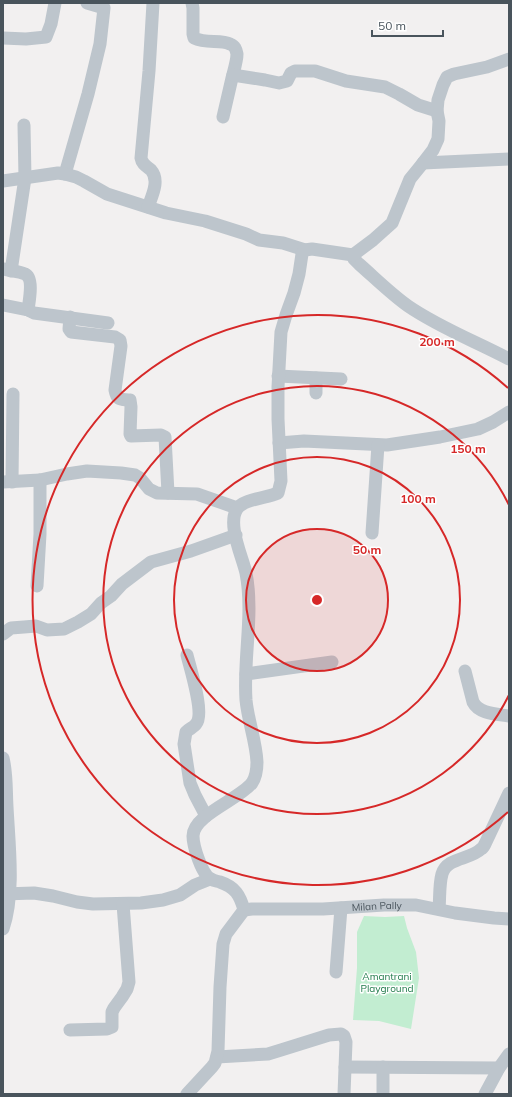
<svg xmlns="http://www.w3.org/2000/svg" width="512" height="1097" font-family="Mulish,sans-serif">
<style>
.green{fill:#c2edd1}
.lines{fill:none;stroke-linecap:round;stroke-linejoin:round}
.minor{stroke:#bdc5cc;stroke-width:13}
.ring{fill:none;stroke:#d62828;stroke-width:2}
.labels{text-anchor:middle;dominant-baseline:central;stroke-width:3;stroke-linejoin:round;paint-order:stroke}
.street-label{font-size:10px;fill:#49545c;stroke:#fff}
.park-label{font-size:10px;fill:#1e7a49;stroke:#fff}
.centre{fill:#d62828;stroke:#fff;stroke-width:2}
.ring-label{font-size:12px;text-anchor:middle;font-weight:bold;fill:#d62828;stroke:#fff;stroke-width:3;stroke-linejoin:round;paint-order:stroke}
</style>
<rect width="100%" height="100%" fill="#f2f0f0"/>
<path class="green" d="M 364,916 L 385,917 L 404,916 L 407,928 L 416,952 L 419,978 L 411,1029 L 379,1021 L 353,1020 L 357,968 L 357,932 Z"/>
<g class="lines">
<g class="minor">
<path d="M 192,3 L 193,8 L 193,34 L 194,38 C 206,44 221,39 230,44 C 235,46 236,49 237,54 C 237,61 234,70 232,78 C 229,91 226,104 223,117"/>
<path d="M 3,38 L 26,39 L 46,37 L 51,24 L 55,3"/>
<path d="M 233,75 L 265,80 L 279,83 L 287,81 L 291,73 L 295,71 L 315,71 L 346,81 L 385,87 L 399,94 L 418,105 L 437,111"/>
<path d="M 423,163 L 509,159"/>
<path d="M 65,174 L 88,94 L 100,44 L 104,8 L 87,3"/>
<path d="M 3,181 L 58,173 L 65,174 L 76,177 L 84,181 L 107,194 L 166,213 L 205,221 L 246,234 L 259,240 L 283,243 L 305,250"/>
<path d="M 148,207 C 152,196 160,180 151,170 C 146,166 142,164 141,158 L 149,71 L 153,3"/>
<path d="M 353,255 L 354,259 L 359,264 C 375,278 391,294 408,306 C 440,328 475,341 509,359"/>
<path d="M 4,269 C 10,271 19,271 25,274 C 34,278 29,302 28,310"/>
<path d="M 11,271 L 25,178 L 24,125"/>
<path d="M 3,305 L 28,310 L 34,313 L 108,323"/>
<path d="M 70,317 L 69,329 L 71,332 L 115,337 L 120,340 L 121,346 L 115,390 C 117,401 121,399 130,400 L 131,407 L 130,434 L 131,436 L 161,435 L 165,437 L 168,493"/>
<path d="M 278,376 L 341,379"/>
<path d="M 316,393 L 316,378"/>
<path d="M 279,443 L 304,441 L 387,445 L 440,437 L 478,429 L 493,422 L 509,412"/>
<path d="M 3,482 L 40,480 L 67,474 L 87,471 L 121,473 L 135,475 L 140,478 L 149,489 L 157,493 L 197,494 L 237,508"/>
<path d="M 12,482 L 13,394"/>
<path d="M 372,533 L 378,445"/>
<path d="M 37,586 L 40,534 L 40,480"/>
<path d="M 3,634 L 11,628 L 24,627 L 36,626 L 47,630 L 64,629 L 78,622 L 91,614 L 101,603 L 111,596 L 122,584 L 151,562 L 191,551 L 236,535"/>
<path d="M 187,655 C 190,668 205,714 196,724 C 194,727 189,729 186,732 L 184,744 L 190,783 L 195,795 L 206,816"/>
<path d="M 465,671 L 473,702 C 479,714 497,714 509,716"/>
<path d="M 246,674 L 332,662"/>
<path d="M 3,758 C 7,774 6,791 7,807 C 9,845 15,894 3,929"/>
<path d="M 3,894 L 34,893 L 53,896 L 77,902 L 93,904 L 141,903 L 163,900 L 180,895 L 195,885 L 210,879"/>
<path d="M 439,909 C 440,898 439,885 442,874 C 447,857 470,860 481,849 C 483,848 484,846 485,844 L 509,793"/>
<path id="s1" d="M 244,910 L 252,909 L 323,909 L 384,905 L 416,905 L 455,913 L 494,918 L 509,919"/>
<path d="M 336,972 L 341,908"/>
<path d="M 70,1030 L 107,1029 L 112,1027 L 112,1012 L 114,1008 L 122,997 L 127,989 L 129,982 L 123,904"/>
<path d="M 217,1057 L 268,1054 L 281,1050 L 329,1035 L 341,1034 L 344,1036 L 346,1042 L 344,1094"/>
<path d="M 345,1067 L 499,1068"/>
<path d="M 187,1094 L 212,1067 L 215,1063 L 218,1051 L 220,987 L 223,944 L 226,934 L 244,910 C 240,895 235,887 220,882 C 217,881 214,881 211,879 C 202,875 193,846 193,836 C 193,815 240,799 252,783 C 256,777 257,769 257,762 C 256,741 248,721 246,700 C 243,658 254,615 246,573 C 242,556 227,524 237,509 C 243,499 267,498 278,493 L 281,481 L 278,419 L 278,387 L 281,332 L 286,315 L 294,293 L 299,274 L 302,254 L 305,250 L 312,249 L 353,255 L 373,240 L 392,223 L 410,179 L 423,163 L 433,150 L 438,139 L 439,121 L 437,111 L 438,100 L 443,85 L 447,77 L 454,74 L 487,67 L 509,59"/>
<path d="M 383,1094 L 383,1067"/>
<path d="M 485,1094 L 499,1068 L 509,1054"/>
</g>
</g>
<circle cx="317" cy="600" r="71" fill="#d62828" fill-opacity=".12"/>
<g class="ring">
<circle cx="317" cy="600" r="71"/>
<circle cx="317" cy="600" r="143"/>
<path d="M509 695A214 214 0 1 1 509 505"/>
<path d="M508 812A285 285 0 1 1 508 388"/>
</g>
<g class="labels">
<g class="street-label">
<text stroke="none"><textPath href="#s1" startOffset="133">Milan Pally</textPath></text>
</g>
<g class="park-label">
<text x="387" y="976">Amantrani<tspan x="387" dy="12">Playground</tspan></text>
</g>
</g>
<circle cx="317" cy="600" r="6" class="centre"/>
<g class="ring-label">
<text x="437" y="346">200 m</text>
<text x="468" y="453">150 m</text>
<text x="418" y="503">100 m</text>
<text x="367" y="554">50 m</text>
</g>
<rect width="512" height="1097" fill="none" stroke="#49545c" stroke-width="8"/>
<path d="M372 30v6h71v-6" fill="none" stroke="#49545c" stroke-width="2"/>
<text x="378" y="30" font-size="12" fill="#49545c" stroke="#ffffff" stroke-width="3" paint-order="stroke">50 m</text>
</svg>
